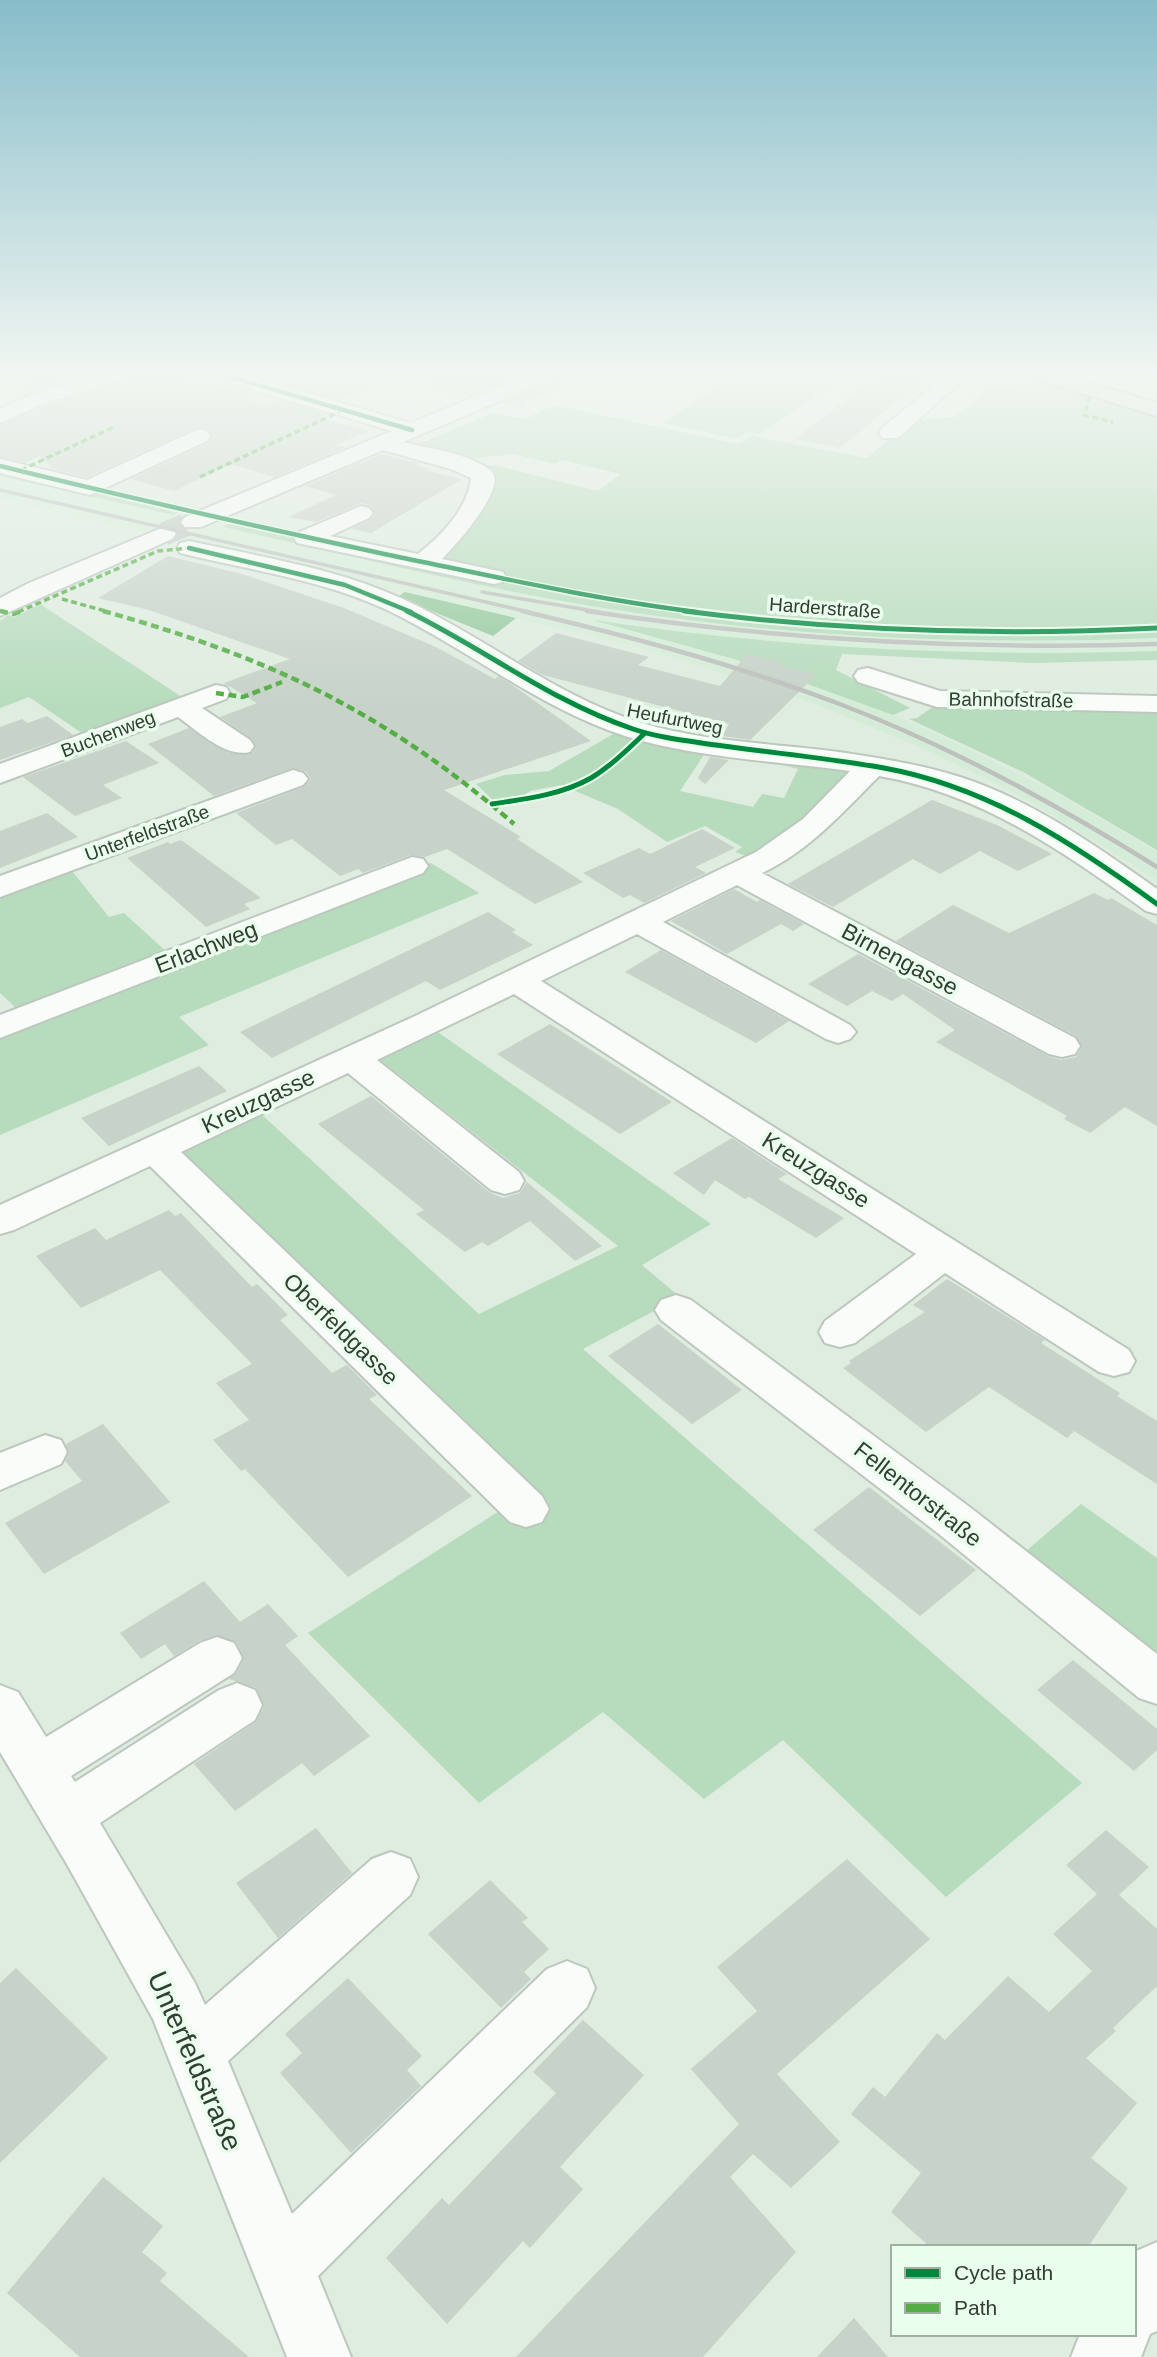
<svg xmlns="http://www.w3.org/2000/svg" width="1157" height="2357" font-family="Helvetica,sans-serif">
<style>
.built{fill:#d5edd8}
.green{fill:#b7dcbd}
.water{fill:#95ca9e}
.building{fill:#c7d2c8}
.lines{fill:none;stroke-linecap:round;stroke-linejoin:round}
.minor-tunnel{stroke:#bdc9be;stroke-width:23;stroke-dasharray:23 11;stroke-linecap:butt}
.minor-casing{stroke:#bcc7bd;stroke-width:4}
.major-casing{stroke:#99aa9c;stroke-width:4}
.minor{fill:#fafcfa;fill-rule:evenodd}
.major{fill:#dee6df;fill-rule:evenodd}
.rail-far1{stroke:#bdc0bd;stroke-width:3.5}
.rail{stroke:#bdc0bd;stroke-width:4.5}
.quiet-far1{stroke:#54ad45;stroke-width:3.5;stroke-dasharray:6 3.5;stroke-linecap:butt}
.quiet{stroke:#54ad45;stroke-width:4.5;stroke-dasharray:8 4.5;stroke-linecap:butt}
.cycleway-far1-casing{stroke:#e9feec;stroke-width:7}
.cycleway-casing{stroke:#e9feec;stroke-width:9}
.cycleway-far1{stroke:#00873e;stroke-width:4.5}
.cycleway{stroke:#00873e;stroke-width:5}
.labels{text-anchor:middle;dominant-baseline:central;stroke-width:7;stroke-linejoin:round;paint-order:stroke}
.far-street-label{font-size:19px;fill:#333d34;stroke:#e9feec}
.street-label{font-size:23px;fill:#333d34;stroke:#e9feec}
.near-street-label{font-size:28px;fill:#333d34;stroke:#e9feec}
</style>
<rect width="100%" height="100%" fill="#dfece0"/>
<path class="built" d="M 0,476 L 166,514 L 182,518 L 146,533 L 0,499 Z
M 210,524 L 523,593 L 690,621 L 806,633 L 962,641 L 1157,638 L 1157,651 L 938,653 L 767,642 L 603,622 L 796,678 L 893,715 L 960,745 L 1055,792 L 1157,852 L 1157,880 L 1039,807 L 995,783 L 915,745 L 803,699 L 631,645 L 174,540 Z"/>
<path class="green" d="M 274,375 L 392,375 L 335,401 L 262,380 Z
M 737,375 L 827,375 L 824,377 L 826,378 L 831,375 L 846,375 L 760,434 L 748,432 L 737,439 L 662,423 Z
M 1034,379 L 1157,417 L 1157,624 C 970,633 786,624 601,594 C 550,586 500,574 450,564 L 440,560 L 482,466 L 494,465 L 598,491 L 621,474 L 562,460 L 555,464 L 513,454 L 460,460 L 409,448 L 493,413 L 526,419 L 553,405 L 739,444 L 752,436 L 867,458 L 911,421 L 955,417 L 987,390 L 1004,390 Z
M 285,397 L 328,412 L 315,420 L 223,427 Z
M 0,470 L 178,513 L 173,515 L 0,476 Z
M 228,524 L 579,598 L 736,620 L 735,622 L 947,635 L 1031,636 L 1157,632 L 1157,638 C 976,645 796,638 617,610 C 485,590 354,556 223,527 Z
M 40,604 L 185,699 L 86,736 L 29,697 L 0,708 L 0,621 L 8,615 L 15,617 Z
M 593,620 C 784,648 964,657 1157,651 L 1157,660 L 1032,663 L 842,654 L 836,670 L 910,708 L 893,715 L 755,665 Z
M 941,701 L 1157,706 L 1157,850 L 1023,772 L 909,719 L 917,718 Z
M 615,733 L 709,747 L 680,791 L 753,807 L 762,794 L 784,798 L 798,769 L 779,764 L 783,757 L 857,768 L 798,831 L 748,857 L 735,852 L 742,847 L 705,826 L 667,842 L 618,809 L 561,785 L 530,791 L 523,796 L 494,801 L 476,784 L 505,775 L 549,771 Z
M 431,863 L 479,893 L 179,1017 L 209,1045 L 0,1135 L 0,1034 Z
M 68,866 L 109,917 L 124,913 L 169,954 L 22,1014 L 0,993 L 0,891 Z
M 435,1030 L 711,1224 L 642,1265 L 680,1297 L 583,1349 L 1082,1783 L 946,1897 L 783,1740 L 704,1799 L 603,1712 L 479,1803 L 308,1633 L 526,1494 L 171,1151 L 260,1113 L 479,1314 L 618,1246 L 375,1056 Z
M 1081,1504 L 1157,1558 L 1157,1670 L 1018,1558 Z"/>
<path class="water" d="M 405,592 L 516,618 L 493,636 L 397,597 Z"/>
<path class="building" d="M 25,375 L 89,375 L 37,389 L 24,386 Z
M 129,375 L 177,375 L 256,394 L 246,399 L 369,431 L 335,445 L 346,447 L 275,477 L 230,464 L 174,491 L 131,479 L 208,443 L 212,435 L 208,428 L 198,427 L 87,477 L 53,469 L 40,456 L 26,463 L 0,457 L 0,425 L 53,403 L 75,398 L 124,381 Z
M 432,375 L 521,375 L 469,396 L 430,388 Z
M 557,375 L 577,375 L 521,408 L 501,403 L 552,381 Z
M 878,375 L 930,375 L 840,448 L 795,439 Z
M 381,454 L 420,463 L 416,465 L 431,469 L 427,471 L 462,479 L 371,533 L 351,529 L 370,520 L 375,515 L 371,506 L 362,503 L 316,522 L 288,517 L 336,495 L 305,486 Z
M 168,556 L 242,574 L 344,608 L 436,647 L 495,679 L 498,676 L 511,684 L 591,741 L 444,790 L 521,837 L 517,839 L 583,882 L 535,904 L 447,849 L 425,857 L 411,855 L 363,873 L 358,869 L 340,876 L 292,839 L 276,845 L 236,813 L 304,787 L 311,779 L 305,771 L 292,768 L 214,796 L 148,744 L 189,728 L 211,744 L 230,753 L 252,753 L 256,747 L 252,739 L 220,717 L 257,703 L 224,683 L 290,659 L 149,610 L 98,598 Z
M 556,633 L 649,657 L 638,665 L 720,686 L 747,654 L 783,662 L 780,666 L 817,674 L 750,740 L 722,736 L 729,724 L 543,675 L 518,661 Z
M 47,716 L 73,735 L 0,760 L 0,727 L 22,719 L 28,723 Z
M 126,741 L 159,763 L 103,785 L 122,798 L 75,816 L 23,777 Z
M 710,757 L 729,760 L 705,784 L 698,778 Z
M 932,800 L 997,825 L 1052,854 L 1018,871 L 980,851 L 940,874 L 913,859 L 833,907 L 788,884 Z
M 47,813 L 78,837 L 0,868 L 0,831 Z
M 702,829 L 735,848 L 695,867 L 706,873 L 644,903 L 630,895 L 623,898 L 583,873 L 639,848 L 650,854 Z
M 181,840 L 261,898 L 244,904 L 250,909 L 206,927 L 127,858 L 168,842 L 170,844 Z
M 734,889 L 757,902 L 760,900 L 804,924 L 793,931 L 781,924 L 727,954 L 671,921 Z
M 1094,893 L 1108,900 L 1111,898 L 1157,925 L 1157,1126 L 1125,1107 L 1090,1133 L 1064,1119 L 1067,1116 L 936,1042 L 955,1030 L 903,994 L 892,1001 L 872,991 L 847,1006 L 808,984 L 858,954 L 1048,1056 L 1061,1060 L 1076,1057 L 1082,1047 L 1076,1036 L 896,941 L 953,905 L 1009,933 Z
M 488,912 L 516,930 L 512,932 L 533,945 L 440,990 L 426,981 L 272,1058 L 240,1032 Z
M 661,950 L 789,1021 L 756,1043 L 625,972 Z
M 550,1024 L 672,1102 L 620,1134 L 497,1054 Z
M 199,1066 L 227,1091 L 109,1146 L 81,1118 Z
M 371,1096 L 489,1192 L 503,1198 L 520,1193 L 527,1182 L 602,1246 L 575,1261 L 530,1221 L 488,1246 L 482,1242 L 465,1252 L 416,1214 L 424,1210 L 318,1124 Z
M 732,1138 L 787,1174 L 778,1179 L 844,1218 L 816,1238 L 749,1197 L 745,1199 L 715,1180 L 704,1195 L 673,1173 Z
M 169,1210 L 175,1216 L 181,1213 L 252,1287 L 257,1284 L 288,1315 L 280,1320 L 332,1373 L 347,1365 L 377,1395 L 369,1399 L 472,1496 L 348,1577 L 245,1469 L 241,1471 L 213,1440 L 249,1420 L 216,1383 L 252,1364 L 160,1270 L 81,1308 L 36,1256 L 95,1228 L 106,1240 Z
M 947,1279 L 1045,1340 L 1041,1343 L 1120,1393 L 1117,1396 L 1157,1421 L 1157,1484 L 1074,1431 L 1067,1438 L 989,1387 L 926,1432 L 843,1368 L 851,1363 L 849,1361 L 925,1312 L 913,1305 Z
M 658,1324 L 742,1390 L 692,1424 L 608,1356 Z
M 103,1424 L 170,1502 L 44,1574 L 5,1523 L 82,1481 L 65,1461 L 69,1453 L 66,1444 Z
M 869,1487 L 976,1570 L 920,1616 L 813,1530 Z
M 204,1581 L 240,1622 L 268,1604 L 298,1636 L 285,1645 L 370,1736 L 314,1776 L 302,1763 L 235,1811 L 194,1764 L 256,1722 L 264,1706 L 256,1688 L 229,1679 L 236,1674 L 244,1659 L 236,1642 L 216,1635 L 199,1641 L 174,1656 L 165,1644 L 141,1659 L 120,1633 Z
M 1073,1660 L 1157,1729 L 1157,1750 L 1134,1771 L 1037,1690 Z
M 316,1828 L 352,1873 L 278,1938 L 236,1883 Z
M 1106,1830 L 1149,1867 L 1119,1895 L 1157,1929 L 1157,1986 L 1113,2028 L 1116,2031 L 1086,2058 L 1137,2103 L 1091,2158 L 1128,2188 L 1088,2247 L 930,2247 L 891,2212 L 921,2173 L 851,2114 L 873,2087 L 885,2097 L 937,2033 L 945,2040 L 1008,1976 L 1049,2012 L 1092,1971 L 1053,1934 L 1097,1894 L 1066,1865 Z
M 847,1859 L 930,1939 L 777,2074 L 840,2142 L 791,2188 L 753,2154 L 730,2177 L 796,2252 L 703,2357 L 516,2357 L 739,2124 L 691,2069 L 757,2011 L 717,1967 Z
M 490,1880 L 528,1918 L 522,1922 L 549,1949 L 524,1972 L 531,1979 L 501,2008 L 428,1934 Z
M 16,1968 L 108,2058 L 0,2163 L 0,1983 Z
M 348,1978 L 422,2056 L 407,2070 L 421,2086 L 351,2153 L 280,2073 L 302,2053 L 285,2034 Z
M 583,2020 L 644,2075 L 560,2167 L 583,2189 L 530,2248 L 523,2241 L 447,2324 L 386,2258 L 442,2198 L 449,2205 L 556,2093 L 533,2072 Z
M 103,2177 L 163,2226 L 142,2252 L 167,2273 L 160,2281 L 249,2357 L 80,2357 L 7,2293 Z
M 854,2318 L 888,2357 L 817,2357 Z"/>
<g class="lines">
<path class="minor-tunnel" d="M 164,534 L 193,522"/>
<defs>
<path id="minor" d="M 97,375 L 126,375 L 123,379 L 74,396 L 52,400 L 0,423 L 0,409 L 40,391 L 63,386 Z
M 214,375 L 245,375 L 411,423 L 527,375 L 554,375 L 551,379 L 403,442 C 430,449 468,453 490,470 C 511,485 454,547 442,559 L 503,572 L 506,577 L 503,582 L 494,584 L 297,543 L 294,538 L 297,533 L 361,506 L 369,508 L 373,513 L 369,518 L 330,536 L 418,554 C 440,537 469,507 471,478 L 451,469 L 383,450 L 201,527 L 185,527 L 181,522 L 185,517 L 392,431 L 217,379 Z
M 946,375 L 968,375 L 898,438 L 882,438 L 879,433 L 882,428 Z
M 199,429 L 207,431 L 210,436 L 207,441 L 90,495 L 0,473 L 0,459 L 87,480 Z
M 164,527 L 172,529 L 176,534 L 172,539 L 0,616 L 0,598 L 29,583 Z
M 189,541 C 261,557 336,568 403,599 C 484,636 556,697 642,723 C 705,742 780,744 846,753 C 884,759 923,765 960,777 C 1032,800 1096,846 1157,889 L 1157,914 L 1146,911 C 1064,852 980,793 879,776 C 843,812 809,851 762,873 L 1075,1038 L 1080,1046 L 1075,1054 L 1062,1057 L 1049,1054 L 737,885 L 663,922 L 850,1025 L 856,1032 L 850,1039 L 838,1043 L 826,1039 L 637,934 L 541,981 L 1129,1350 L 1135,1361 L 1129,1372 L 1114,1376 L 1099,1372 L 945,1273 L 855,1343 L 840,1347 L 825,1343 L 819,1332 L 825,1321 L 916,1254 L 514,994 L 377,1060 L 519,1172 L 524,1181 L 519,1190 L 505,1194 L 491,1190 L 348,1073 L 181,1152 L 542,1496 L 549,1509 L 542,1522 L 526,1527 L 510,1522 L 150,1166 L 14,1230 L 0,1234 L 0,1205 L 413,1017 L 756,852 L 803,819 L 850,771 C 777,761 695,758 625,736 C 538,708 467,648 385,609 C 320,579 249,570 180,553 L 177,548 L 180,543 Z
M 868,668 L 940,691 L 1157,696 L 1157,712 L 937,707 L 858,682 L 854,676 L 858,670 Z
M 216,685 L 226,687 L 230,693 L 226,699 L 202,708 L 250,740 L 254,746 L 250,752 C 225,758 198,731 178,717 L 0,783 L 0,764 Z
M 293,770 L 303,773 L 308,779 L 303,785 L 0,897 L 0,876 Z
M 412,857 L 423,859 L 428,866 L 423,873 L 0,1038 L 0,1015 Z
M 676,1295 L 691,1300 L 971,1508 L 1157,1654 L 1157,1704 L 1139,1698 L 939,1534 L 661,1320 L 655,1310 L 661,1300 Z
M 45,1435 L 61,1440 L 67,1452 L 61,1464 L 0,1490 L 0,1453 Z
M 217,1637 L 234,1643 L 242,1658 L 234,1673 L 71,1776 L 75,1782 L 219,1690 L 237,1683 L 255,1690 L 262,1705 L 255,1720 L 100,1823 L 195,1983 L 205,2005 L 372,1859 L 391,1852 L 410,1859 L 418,1877 L 410,1895 L 228,2061 L 292,2214 L 547,1969 L 567,1961 L 587,1969 L 595,1988 L 587,2007 L 318,2276 L 351,2357 L 287,2357 L 153,2019 L 68,1866 L 0,1752 L 0,1685 L 18,1692 L 46,1737 L 200,1643 Z
M 1157,2242 L 1157,2331 L 1150,2334 L 1141,2357 L 1071,2357 L 1080,2334 L 1134,2334 L 1134,2252 Z"/>
<path id="major" d="M 1033,375 L 1064,375 L 1157,403 L 1157,416 L 1036,379 Z"/>
</defs>
<use href="#minor" class="minor-casing"/>
<use href="#major" class="major-casing"/>
<use href="#minor" class="minor"/>
<use href="#major" class="major"/>
<path class="rail-far1" d="M 0,490 L 529,612
M 482,592 L 599,612"/>
<path class="rail" d="M 522,611 C 628,636 734,664 837,703 C 950,746 1055,803 1157,867
M 587,611 C 777,640 965,650 1157,644"/>
<path class="quiet-far1" d="M 1090,396 L 1084,415 L 1113,422
M 21,470 L 116,426
M 200,477 L 343,410
M 62,599 L 109,612
M 0,611 L 7,612
M 18,612 L 158,551 L 189,548"/>
<path class="quiet" d="M 0,611 L 14,614 L 22,611
M 103,611 C 268,657 384,711 514,824
M 216,693 L 243,697 L 282,682"/>
<defs>
<path id="cycleway-far1" d="M 224,375 L 412,430
M 0,466 C 129,498 259,527 389,555 C 492,576 593,599 697,612
M 189,548 L 345,585 L 411,612"/>
<path id="cycleway" d="M 407,611 C 483,648 552,702 633,729 C 659,738 689,741 716,745 C 772,753 829,758 884,768 C 988,787 1073,843 1157,904
M 684,611 C 841,631 999,636 1157,628
M 492,804 C 525,799 561,795 591,778 C 611,766 628,749 645,733"/>
</defs>
<use href="#cycleway-far1" class="cycleway-far1-casing"/>
<use href="#cycleway" class="cycleway-casing"/>
<use href="#cycleway-far1" class="cycleway-far1"/>
<use href="#cycleway" class="cycleway"/>
</g>
<linearGradient id="sky" x2="0" y2="1"><stop stop-color="#87bdca"/><stop offset="0.53" stop-color="#f1f6f1"/><stop offset="1" stop-color="#f1f6f1" stop-opacity="0"/></linearGradient>
<rect width="1157" height="705" fill="url(#sky)"/>
<g class="labels">
<g class="far-street-label">
<text transform="translate(825 608) rotate(4)">Harderstraße</text>
<text transform="translate(1011 700) rotate(1)">Bahnhofstraße</text>
<text transform="translate(675 719) rotate(11)">Heufurtweg</text>
<text transform="translate(108 734) rotate(-21)">Buchenweg</text>
<text transform="translate(147 833) rotate(-20)">Unterfeldstraße</text>
</g>
<g class="street-label">
<text transform="translate(206 947) rotate(-21)">Erlachweg</text>
<text transform="translate(900 959) rotate(28)">Birnengasse</text>
<text transform="translate(258 1101) rotate(-25)">Kreuzgasse</text>
<text transform="translate(816 1170) rotate(32)">Kreuzgasse</text>
<text transform="translate(341 1329) rotate(44)">Oberfeldgasse</text>
<text transform="translate(918 1494) rotate(38)">Fellentorstraße</text>
</g>
<g class="near-street-label">
<text transform="translate(195 2061) rotate(66)">Unterfeldstraße</text>
</g>
</g>
<rect x="891" y="2245" width="245" height="91" fill="#e9feec" stroke="#a0b1a2" stroke-width="2"/>
<rect x="905" y="2268" width="35" height="10" fill="#00873e" stroke="#a0b1a2" stroke-width="2"/>
<text x="954" y="2280" font-size="21" fill="#333d34">Cycle path</text>
<rect x="905" y="2303" width="35" height="10" fill="#54ad45" stroke="#a0b1a2" stroke-width="2"/>
<text x="954" y="2315" font-size="21" fill="#333d34">Path</text>
</svg>
